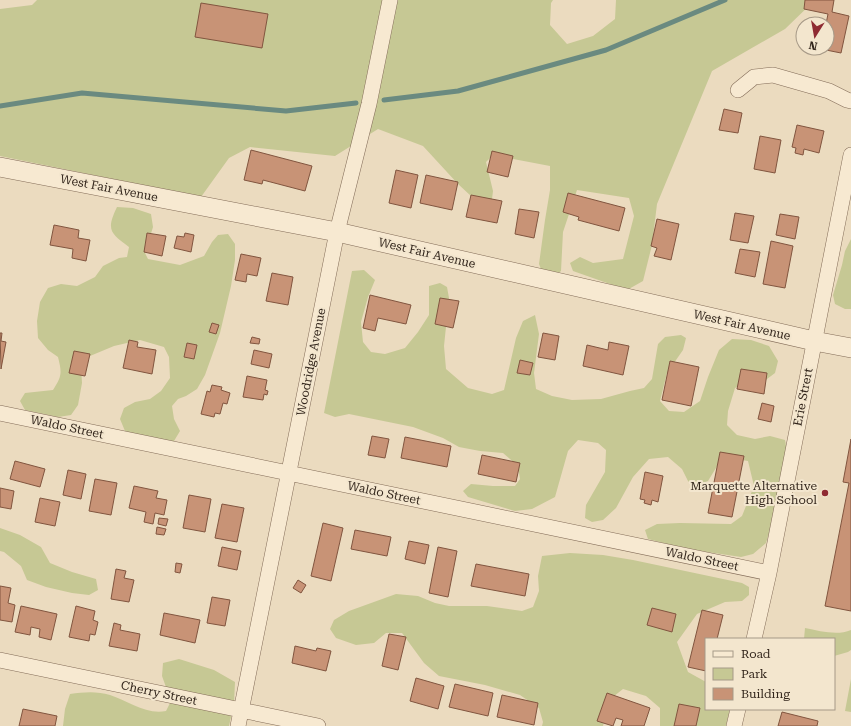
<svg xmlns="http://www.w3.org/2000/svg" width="851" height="726" font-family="'Roboto Serif',serif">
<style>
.green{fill:#c6c894}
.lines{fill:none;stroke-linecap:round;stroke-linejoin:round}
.stream{stroke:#6a8a80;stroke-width:5}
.building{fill:#c89376;stroke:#81553f}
.minor-casing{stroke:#836c58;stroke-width:16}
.tertiary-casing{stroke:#836c58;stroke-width:20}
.minor{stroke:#f7e9d1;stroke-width:15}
.tertiary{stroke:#f7e9d1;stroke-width:19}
.poi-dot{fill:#8f2b32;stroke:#f3e6ce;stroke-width:1.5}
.labels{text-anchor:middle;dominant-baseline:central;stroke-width:4;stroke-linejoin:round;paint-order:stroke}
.street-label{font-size:12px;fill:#33261c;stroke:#f3e6ce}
.poi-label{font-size:12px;fill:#33261c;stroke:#f3e6ce;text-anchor:end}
</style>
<rect width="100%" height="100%" fill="#ebdbbf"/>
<path class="green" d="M 37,0 L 553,0 L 551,3 L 550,25 L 567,44 L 593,36 L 615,19 L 616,0 L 815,0 L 785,29 L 712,71 L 657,204 L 652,245 L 643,281 L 627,290 L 573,271 L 570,263 L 580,257 L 593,263 L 623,259 L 634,216 L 629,198 L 577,190 L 563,232 L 561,271 L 554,277 L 542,272 L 539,264 L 545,220 L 550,190 L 550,166 L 493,155 L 486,162 L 493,191 L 492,199 L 480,200 L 471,196 L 458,184 L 423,146 L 378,129 L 335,156 L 250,147 L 229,158 L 201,197 L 0,156 L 0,9 L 32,5 Z
M 117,207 L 133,208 L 151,214 L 153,227 L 145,253 L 148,259 L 180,265 L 204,256 L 212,242 L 218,235 L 228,234 L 235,244 L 235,260 L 231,286 L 220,333 L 205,375 L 197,389 L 186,396 L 178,399 L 172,406 L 174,419 L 180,431 L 174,441 L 142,438 L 125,431 L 120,419 L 124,408 L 135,402 L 150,399 L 161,391 L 170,378 L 169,357 L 164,347 L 140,340 L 114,346 L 90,356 L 84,359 L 81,367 L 82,383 L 78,405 L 71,415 L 58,417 L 25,410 L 20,401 L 25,393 L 53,390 C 62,376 62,373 58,357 L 48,350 L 38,338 L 37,321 L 40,302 L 48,288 L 61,284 L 77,286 L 95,277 L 103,266 L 119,258 L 127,257 L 129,247 C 110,233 106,230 117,207 Z
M 851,239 L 851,309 L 845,309 L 835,304 L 833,295 L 842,265 L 845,251 Z
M 364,270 L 375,280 L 368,297 L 361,322 L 363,342 L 371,352 L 385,354 L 405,348 L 418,332 L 429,315 L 429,286 L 440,283 L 447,287 L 449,298 L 444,346 L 446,369 L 468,388 L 492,394 L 504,390 L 516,338 L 523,321 L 535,315 L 539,334 L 534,373 L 536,389 L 552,396 L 572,400 L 601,399 L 630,391 L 644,388 L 652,379 L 658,344 L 665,337 L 681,335 L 686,338 L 683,350 L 667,373 L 660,401 L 669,411 L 684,412 L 700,401 L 708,377 L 719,350 L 732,339 L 751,340 L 769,346 L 778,361 L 775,373 L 763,382 L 747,381 L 735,388 L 728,411 L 727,425 L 737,435 L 755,439 L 770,436 L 785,440 L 787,451 L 775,513 L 766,543 L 753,554 L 741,557 L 687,549 L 648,539 L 645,530 L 657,524 L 680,523 L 731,524 L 742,516 L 754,486 L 748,461 L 730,458 L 719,463 L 708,481 L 693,486 L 688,481 L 682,469 L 668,457 L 649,459 L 633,477 L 616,508 L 603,520 L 592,522 L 585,518 L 586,505 L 605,472 L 606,450 L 598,443 L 578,440 L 568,451 L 555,497 L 532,509 L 515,511 L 468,497 L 463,491 L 471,484 L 493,486 L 515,486 L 520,479 L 518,466 L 503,453 L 480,451 L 459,447 L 443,438 L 413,427 L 349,414 L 335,417 L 324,413 L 352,271 Z
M 0,528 L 20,535 L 41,547 L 50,563 L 72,572 L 96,579 L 98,590 L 89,595 L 72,593 L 46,587 L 27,580 L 21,566 L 4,552 L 0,551 Z
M 570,553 L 603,555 L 633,560 L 742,583 L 749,587 L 749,595 L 742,601 L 725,602 L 697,614 L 677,642 L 688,672 L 706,682 L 706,709 L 730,709 L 726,726 L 660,726 L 660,708 L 646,696 L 623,689 L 609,700 L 603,726 L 542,726 L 543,722 L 539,708 L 520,695 L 485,685 L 439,676 L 424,663 L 402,633 L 386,633 L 374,643 L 356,645 L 336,638 L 330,629 L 334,620 L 349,611 L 396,594 L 418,596 L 435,603 L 449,606 L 487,606 L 522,611 L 533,607 L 539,591 L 538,576 L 542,556 Z
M 805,628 C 820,631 837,636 851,630 L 851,650 L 848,652 L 834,656 L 834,639 L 804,639 Z
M 179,659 L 214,670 L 235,682 L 234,703 L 229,726 L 63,726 L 65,709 L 70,694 C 84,692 97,691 110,695 C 128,701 146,715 166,711 L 171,701 L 162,676 L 163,663 Z
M 851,679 L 851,712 L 845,711 Z"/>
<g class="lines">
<path class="stream" d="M 384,100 L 458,91 L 606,50 L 725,0
M 0,106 L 82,93 L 286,111 L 356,103"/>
</g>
<path class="building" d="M 805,0 L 834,0 L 832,12 L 849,16 L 841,53 L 821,49 L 821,48 L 827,48 L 827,24 L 826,24 L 828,14 L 804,9 Z
M 201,3 L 268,14 L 262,48 L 195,37 Z
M 724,109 L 742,113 L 738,133 L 719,130 Z
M 797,125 L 824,131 L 819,153 L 804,149 L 803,155 L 795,153 L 796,148 L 792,147 Z
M 760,136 L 781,140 L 775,173 L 754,169 Z
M 251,150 L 312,166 L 305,191 L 263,180 L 262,184 L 244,180 Z
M 492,151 L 513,156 L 508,177 L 487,172 Z
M 396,170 L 418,175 L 411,208 L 389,203 Z
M 426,175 L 458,182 L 452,210 L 420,203 Z
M 568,193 L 625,208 L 619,231 L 578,220 L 579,217 L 563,212 Z
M 471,195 L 502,201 L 497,223 L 466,217 Z
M 519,209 L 539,212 L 534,238 L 515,234 Z
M 735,213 L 754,216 L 748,243 L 730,240 Z
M 780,214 L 799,217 L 795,239 L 776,235 Z
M 657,219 L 679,224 L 671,260 L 654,256 L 657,248 L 651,246 Z
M 54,225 L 79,230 L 78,238 L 90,240 L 86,261 L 72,258 L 73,249 L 50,245 Z
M 147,233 L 166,236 L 162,256 L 144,252 Z
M 185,233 L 194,235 L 191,252 L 174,248 L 177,236 L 184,237 Z
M 771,241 L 793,246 L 785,288 L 763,284 Z
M 740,249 L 760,252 L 755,277 L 735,273 Z
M 241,254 L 261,258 L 257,276 L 247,274 L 246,282 L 235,280 Z
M 272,273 L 293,277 L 288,305 L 266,301 Z
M 370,295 L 411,305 L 406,324 L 378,318 L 375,331 L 363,328 Z
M 440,298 L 459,301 L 453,328 L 435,324 Z
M 212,323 L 219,325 L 216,334 L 209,332 Z
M 0,333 L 2,333 L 1,341 L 6,342 L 1,369 Z
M 543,333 L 559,336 L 555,360 L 538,357 Z
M 252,337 L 260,339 L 259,344 L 250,343 Z
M 129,340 L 138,342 L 137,347 L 156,350 L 152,374 L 123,368 Z
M 609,342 L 629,346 L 623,375 L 583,366 L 587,345 L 608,350 Z
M 187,343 L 197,345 L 194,359 L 184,357 Z
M 254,350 L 272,354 L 269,368 L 251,364 Z
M 74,351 L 90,354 L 85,376 L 69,373 Z
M 520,360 L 533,363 L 530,375 L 517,373 Z
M 670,361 L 699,367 L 691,406 L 662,400 Z
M 741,369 L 767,373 L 764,394 L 737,389 Z
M 247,376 L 267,380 L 265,390 L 268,391 L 267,395 L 264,394 L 263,400 L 243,397 Z
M 212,385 L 222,387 L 221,390 L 230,393 L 227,404 L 223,403 L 220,414 L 215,413 L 214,417 L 201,414 L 207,391 L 210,392 Z
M 762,403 L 774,406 L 771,422 L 758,419 Z
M 372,436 L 389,439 L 385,458 L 368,455 Z
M 405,437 L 451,446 L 447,467 L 401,458 Z
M 851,439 L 851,611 L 825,606 L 849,483 L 843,482 Z
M 720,452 L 744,456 L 732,517 L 708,513 Z
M 482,455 L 520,463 L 516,482 L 478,474 Z
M 15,461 L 45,469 L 40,487 L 10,479 Z
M 68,470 L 86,474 L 81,499 L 63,495 Z
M 645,472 L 663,476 L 658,502 L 652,500 L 651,505 L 644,503 L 645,500 L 640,499 Z
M 95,479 L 117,483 L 111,515 L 89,511 Z
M 134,486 L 158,491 L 156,498 L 167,500 L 164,515 L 155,513 L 153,524 L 144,522 L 146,512 L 129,508 Z
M 0,488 L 14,491 L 11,509 L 0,507 Z
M 189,495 L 211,499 L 205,532 L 183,528 Z
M 40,498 L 60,502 L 55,526 L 35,522 Z
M 222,504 L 244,508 L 237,542 L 215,538 Z
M 159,518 L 168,519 L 166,526 L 158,524 Z
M 323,523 L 343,528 L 331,581 L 311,576 Z
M 157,527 L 166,529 L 164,535 L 156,534 Z
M 355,530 L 391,537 L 387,556 L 351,549 Z
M 409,541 L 429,545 L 425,564 L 405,559 Z
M 222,547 L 241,551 L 237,570 L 218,566 Z
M 438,547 L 457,551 L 448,597 L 429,593 Z
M 176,563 L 182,564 L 180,573 L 175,572 Z
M 476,564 L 529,574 L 525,596 L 471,586 Z
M 116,569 L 126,571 L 124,578 L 134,580 L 129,602 L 111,599 Z
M 298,580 L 306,585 L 301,593 L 293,588 Z
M 0,586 L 11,588 L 8,603 L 15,605 L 12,622 L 0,620 Z
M 212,597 L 230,600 L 225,626 L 207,623 Z
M 21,606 L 57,614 L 51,640 L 39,637 L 40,629 L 31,627 L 30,635 L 15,632 Z
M 76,606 L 95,611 L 93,620 L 98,622 L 95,635 L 90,634 L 89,641 L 69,637 Z
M 652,608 L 676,614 L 672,632 L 647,625 Z
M 702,610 L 723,615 L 717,639 L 706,639 L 706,671 L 688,667 Z
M 164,613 L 200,620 L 195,643 L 160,635 Z
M 114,623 L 121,625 L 120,630 L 140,634 L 137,651 L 109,646 Z
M 389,634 L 406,637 L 398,670 L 382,666 Z
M 295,646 L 316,651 L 317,648 L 331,651 L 326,671 L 292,663 Z
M 416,678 L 444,686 L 438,709 L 410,701 Z
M 455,684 L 493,693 L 488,716 L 449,707 Z
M 607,693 L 650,708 L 644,726 L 621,726 L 623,720 L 616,718 L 613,726 L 597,721 Z
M 502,695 L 538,703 L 534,725 L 497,717 Z
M 679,704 L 700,708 L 696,726 L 674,726 Z
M 23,709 L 57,716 L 55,726 L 19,726 Z
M 782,712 L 818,721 L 817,726 L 778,726 Z"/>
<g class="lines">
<defs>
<path id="minor" d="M 738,90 L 754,77 L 773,75 L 829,91 L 847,100 L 851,101
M 0,413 L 769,573
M 754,639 L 769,573 L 851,155
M 0,660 L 318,726
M 238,726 L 337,232 L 369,104 L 390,0
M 734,726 L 738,709"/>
<path id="tertiary" d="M 0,167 L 337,232 L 814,341 L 851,348"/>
</defs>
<use href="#minor" class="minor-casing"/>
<use href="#tertiary" class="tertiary-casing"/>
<use href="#minor" class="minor"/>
<use href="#tertiary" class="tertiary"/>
</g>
<circle class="poi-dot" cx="825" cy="493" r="4"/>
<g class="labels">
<g class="street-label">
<text transform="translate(109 188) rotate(11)">West Fair Avenue</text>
<text transform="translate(427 253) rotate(13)">West Fair Avenue</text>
<text transform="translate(742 325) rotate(13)">West Fair Avenue</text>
<text transform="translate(311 362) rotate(-79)">Woodridge Avenue</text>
<text transform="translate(803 397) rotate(-79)">Erie Strert</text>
<text transform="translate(67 427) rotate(12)">Waldo Street</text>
<text transform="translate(384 493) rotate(12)">Waldo Street</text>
<text transform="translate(702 559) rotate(12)">Waldo Street</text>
<text transform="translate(159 693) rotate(12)">Cherry Street</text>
</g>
<g class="poi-label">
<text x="817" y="486">Marquette Alternative<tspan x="817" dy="14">High School</tspan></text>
</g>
</g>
<rect x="705" y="638" width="130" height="72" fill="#f3e6ce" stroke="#a69987"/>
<rect x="713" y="651" width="20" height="6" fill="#f7e9d1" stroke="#a69987"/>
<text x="741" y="658" font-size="12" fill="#33261c">Road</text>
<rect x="713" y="668" width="20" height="12" fill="#c6c894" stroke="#a69987"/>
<text x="741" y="678" font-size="12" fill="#33261c">Park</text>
<rect x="713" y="688" width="20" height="12" fill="#c89376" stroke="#a69987"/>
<text x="741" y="698" font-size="12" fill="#33261c">Building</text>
<g transform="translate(815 36) rotate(191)"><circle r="19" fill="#f3e6ce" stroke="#a69987"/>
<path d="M0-3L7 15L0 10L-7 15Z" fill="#8f2b32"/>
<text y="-6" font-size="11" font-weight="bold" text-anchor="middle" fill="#33261c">N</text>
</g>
</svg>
